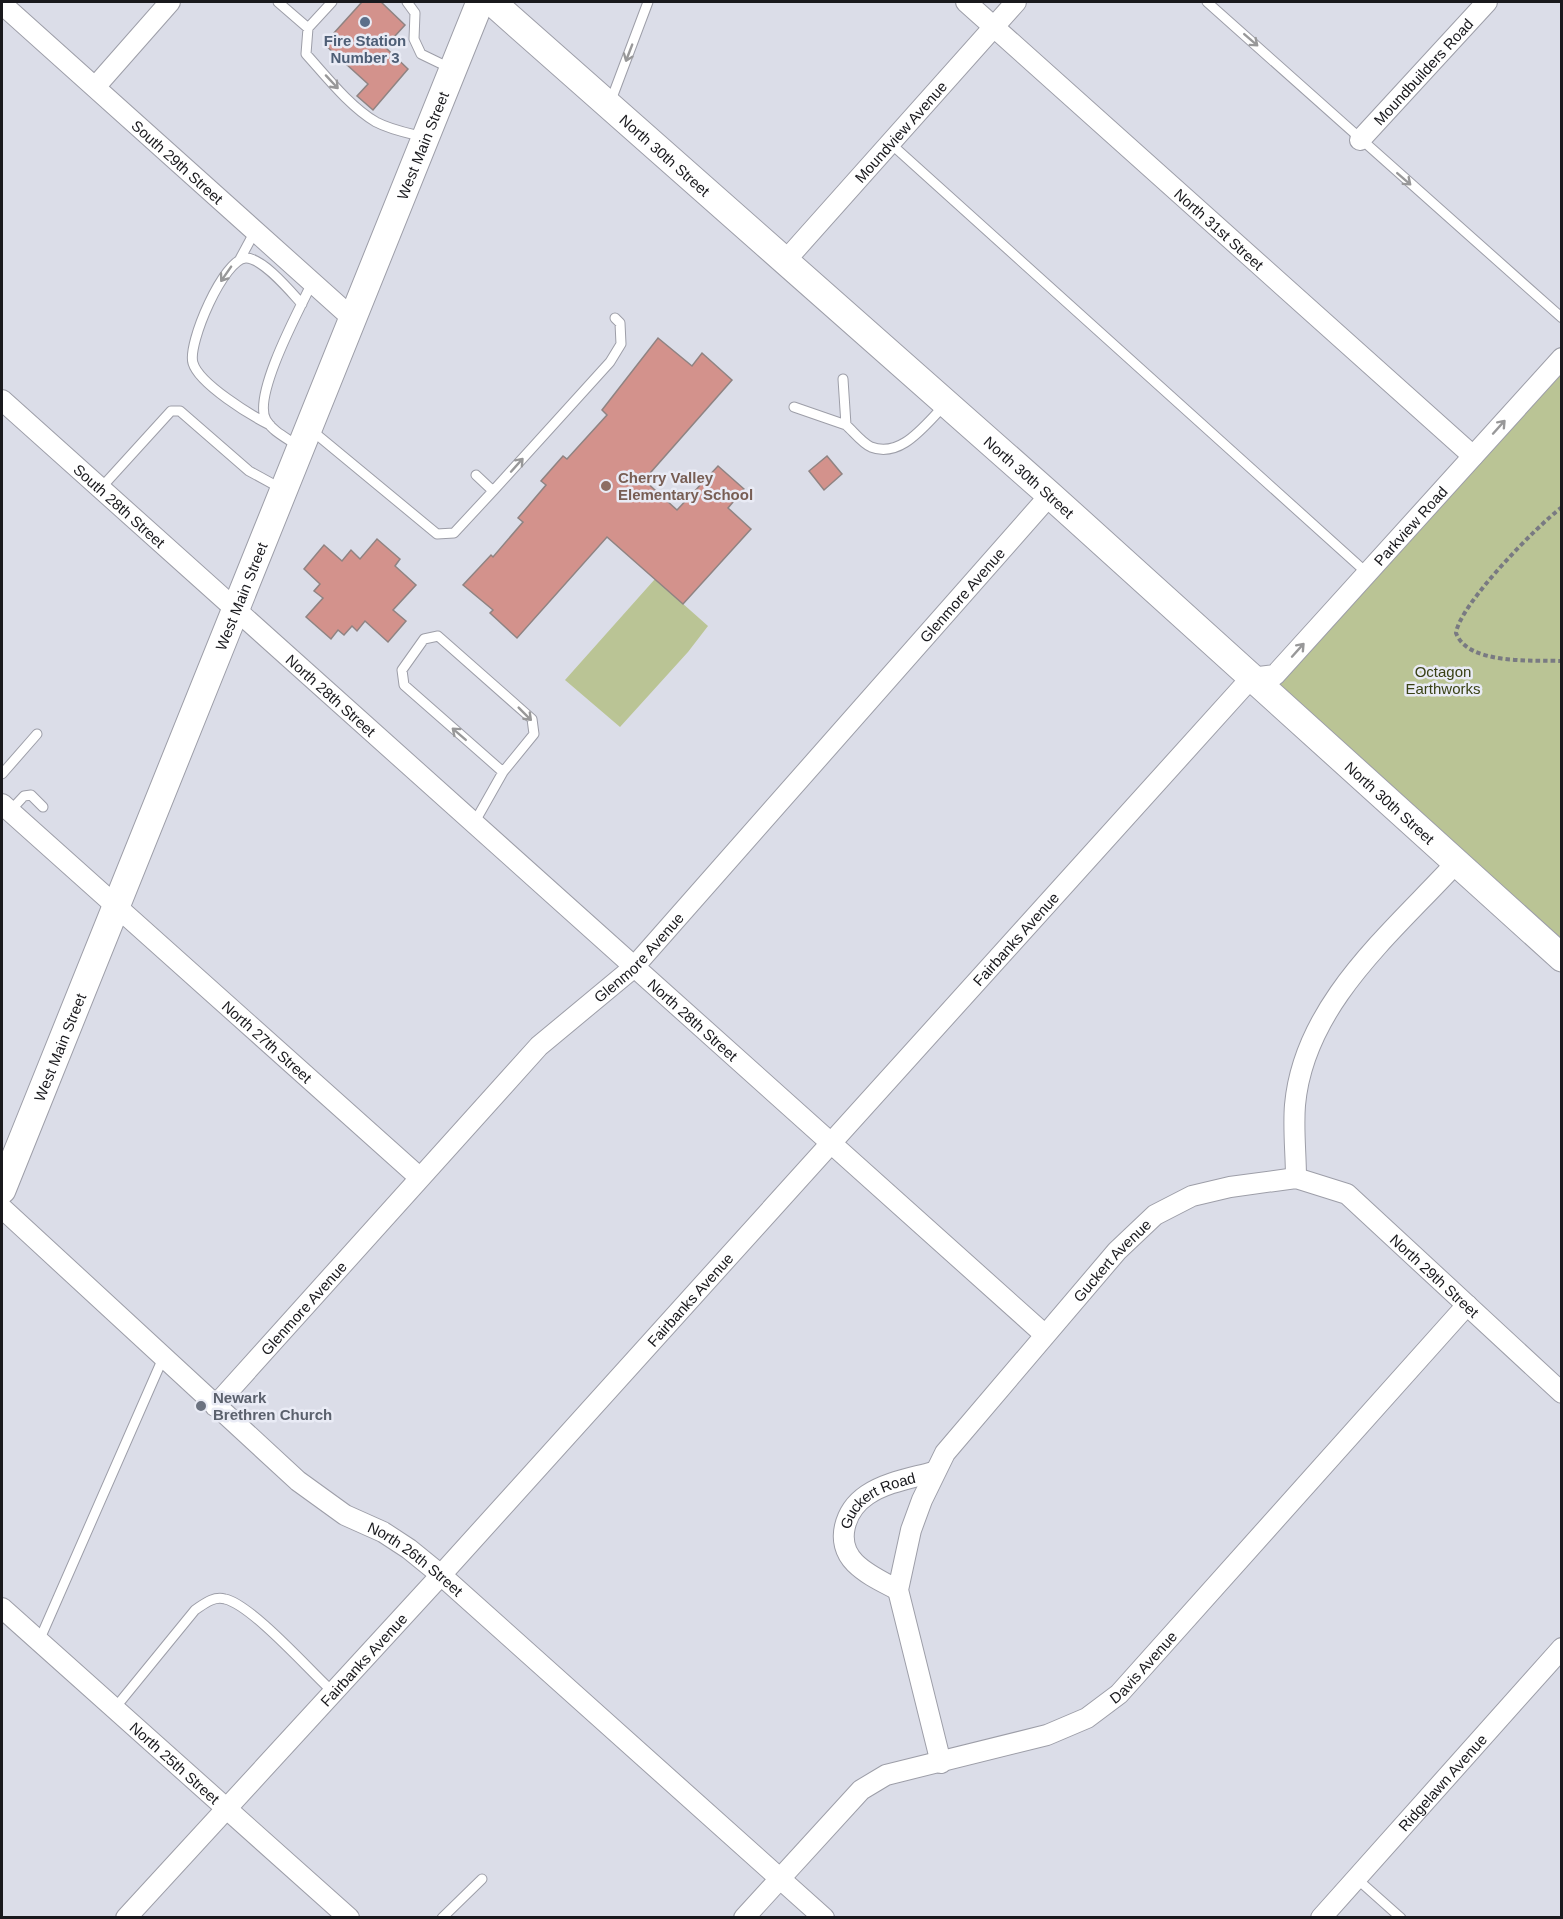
<svg xmlns="http://www.w3.org/2000/svg" width="1563" height="1919" font-family="Helvetica,sans-serif">
<style>
.green{fill:#bac495}
.building{fill:#d3928c;stroke:#8f8382;stroke-width:1.5}
.lines{fill:none;stroke-linecap:round;stroke-linejoin:round}
.lane-casing{stroke:#9d9ea8;stroke-width:11}
.street-casing{stroke:#9d9ea8;stroke-width:22}
.secondary-casing{stroke:#9d9ea8;stroke-width:29}
.path{stroke:#797a82;stroke-width:4;stroke-dasharray:4.5 3;stroke-linecap:butt}
.lane{stroke:#fff;stroke-width:9}
.street{stroke:#fff;stroke-width:20}
.secondary{stroke:#fff;stroke-width:27}
.oneway{stroke:#989899}
.service-dot{fill:#5c6f8a;stroke:#e9ebf5;stroke-width:2}
.education-dot{fill:#8d6e63;stroke:#e9ebf5;stroke-width:2}
.worship-dot{fill:#6b7280;stroke:#e9ebf5;stroke-width:2}
.labels{text-anchor:middle;dominant-baseline:central;stroke-width:5;stroke-linejoin:round;paint-order:stroke}
.service-label{font-size:15px;font-weight:bold;fill:#4e5e75;stroke:#e9ebf5}
.street-label{font-size:15px;fill:#19191d;stroke:#e9ebf5}
.education-label{font-size:15px;font-weight:bold;fill:#785e54;stroke:#e9ebf5;text-anchor:start}
.park-label{font-size:15px;fill:#394115;stroke:#e9ebf5}
.worship-label{font-size:15px;font-weight:bold;fill:#5b616d;stroke:#e9ebf5;text-anchor:start}
</style>
<rect width="100%" height="100%" fill="#dbdde8"/>
<path class="green" d="M 1561,368 L 1561,949 L 1277,688 Z
M 655,579 L 708,626 L 688,652 L 620,727 L 565,680 Z"/>
<path class="building" d="M 362,2 L 381,2 L 405,25 L 385,47 L 408,69 L 373,110 L 357,96 L 368,84 L 324,44 Z
M 658,338 L 692,366 L 702,353 L 732,380 L 644,480 L 677,510 L 718,466 L 744,489 L 728,508 L 751,529 L 683,604 L 607,537 L 517,638 L 490,613 L 493,610 L 463,585 L 491,555 L 493,557 L 523,522 L 518,518 L 546,485 L 541,481 L 563,456 L 567,459 L 607,415 L 602,410 Z
M 827,456 L 842,474 L 824,490 L 809,471 Z
M 377,539 L 400,559 L 395,566 L 416,585 L 393,610 L 406,621 L 388,642 L 365,621 L 357,631 L 352,626 L 344,635 L 338,630 L 331,639 L 306,617 L 323,598 L 314,591 L 320,584 L 304,569 L 324,545 L 342,561 L 351,550 L 360,559 Z"/>
<g class="lines">
<defs>
<path id="lane" d="M 278,2 L 308,28
M 332,2 L 308,28 L 306,54 C 325,75 350,107 376,122 C 391,130 408,133 424,137
M 407,2 L 415,13 L 414,39 L 421,54 L 452,69
M 1207,2 L 1562,318
M 610,103 L 648,2
M 890,143 L 1367,573
M 240,259 L 255,231
M 794,407 L 846,425 L 843,379
M 270,425 C 252,416 199,384 193,363 C 187,344 224,258 246,258 C 263,258 291,292 302,304
M 846,425 C 853,431 862,443 871,447 C 902,459 926,423 945,405
M 310,429 L 437,534 L 454,533 L 493,491
M 298,446 C 287,438 273,432 266,420 C 252,396 300,308 312,283
M 476,475 L 493,491 L 610,362 L 621,344 L 620,323 L 615,318
M 100,489 L 171,411 L 180,411 L 249,471 L 282,489
M 2,774 L 37,734
M 10,811 L 24,796 L 31,795 L 43,807
M 473,825 L 503,772 L 534,734 L 532,719 L 438,636 L 424,639 L 402,670 L 404,685 L 503,772
M 39,1641 L 163,1358
M 115,1708 L 195,1610 C 204,1604 213,1596 225,1599 C 252,1605 310,1671 333,1692
M 1356,1878 L 1401,1918
M 442,1918 L 482,1879"/>
<g id="street">
<path id="s1" d="M 966,2 L 1473,456"/>
<path id="s2" d="M 2,4 L 352,318"/>
<path d="M 96,86 L 170,2"/>
<path id="s3" d="M 1360,140 L 1487,2"/>
<path id="s4" d="M 786,260 L 1016,2"/>
<path id="s5" d="M 2,400 L 1044,1334"/>
<path id="s6" d="M 2,804 L 419,1177"/>
<path d="M 1296,1178 C 1296,1154 1293,1129 1295,1105 C 1304,1004 1392,933 1456,863"/>
<path id="s7" d="M 2,1208 L 298,1481 L 345,1515 L 383,1532 L 409,1549 L 441,1575 L 824,1918"/>
<path id="s8" d="M 215,1406 L 539,1046 L 633,968 L 1050,495"/>
<path id="s9" d="M 898,1590 C 883,1582 867,1575 855,1563 C 834,1542 845,1510 867,1495 C 886,1482 912,1478 933,1472"/>
<path id="s10" d="M 2,1608 L 349,1918"/>
<path id="s11" d="M 941,1763 L 898,1590 L 911,1530 L 922,1500 L 945,1453 L 1117,1251 L 1155,1215 L 1192,1196 L 1230,1187 L 1296,1178 L 1347,1194 L 1562,1393"/>
<path id="s12" d="M 126,1918 L 441,1575 L 1251,678 L 1275,675 L 1562,358"/>
<path id="s13" d="M 744,1918 L 861,1790 L 886,1775 L 1047,1735 L 1087,1718 L 1119,1694 L 1467,1305"/>
<path id="s14" d="M 1321,1918 L 1562,1648"/>
</g>
<g id="secondary">
<path id="s15" d="M 492,2 L 1050,495 L 1562,958"/>
<path id="s16" d="M 2,1190 L 480,2"/>
</g>
</defs>
<use href="#lane" class="lane-casing"/>
<use href="#street" class="street-casing"/>
<use href="#secondary" class="secondary-casing"/>
<path class="path" d="M 1562,507 C 1537,526 1460,604 1456,633 C 1468,665 1532,660 1562,661"/>
<use href="#lane" class="lane"/>
<use href="#street" class="street"/>
<use href="#secondary" class="secondary"/>
</g>
<defs><path id="oneway-shaft" d="M-6 0H5M1.5-3L5.5 0L1.5 3" fill="none" stroke-width="1.6" stroke-linecap="round" stroke-linejoin="round" transform="scale(1.5)"/></defs>
<g class="oneway">
<use href="#oneway-shaft" transform="translate(1251 40) rotate(41)"/>
<use href="#oneway-shaft" transform="translate(629 53) rotate(111)"/>
<use href="#oneway-shaft" transform="translate(332 82) rotate(47)"/>
<use href="#oneway-shaft" transform="translate(1404 179) rotate(41)"/>
<use href="#oneway-shaft" transform="translate(226 274) rotate(125)"/>
<use href="#oneway-shaft" transform="translate(1499 427) rotate(-48)"/>
<use href="#oneway-shaft" transform="translate(517 465) rotate(-48)"/>
<use href="#oneway-shaft" transform="translate(1298 650) rotate(-48)"/>
<use href="#oneway-shaft" transform="translate(525 714) rotate(45)"/>
<use href="#oneway-shaft" transform="translate(459 734) rotate(-139)"/>
</g>
<circle class="service-dot" cx="365" cy="22" r="6"/>
<circle class="education-dot" cx="606" cy="486" r="6"/>
<circle class="worship-dot" cx="201" cy="1406" r="6"/>
<g class="labels">
<g class="service-label">
<text x="365" y="40">Fire Station<tspan x="365" dy="17">Number 3</tspan></text>
</g>
<g class="street-label">
<text stroke="none"><textPath href="#s3" startOffset="93">Moundbuilders Road</textPath></text>
<text stroke="none"><textPath href="#s4" startOffset="172">Moundview Avenue</textPath></text>
<text stroke="none"><textPath href="#s16" startOffset="1126">West Main Street</textPath></text>
<text stroke="none"><textPath href="#s15" startOffset="231">North 30th Street</textPath></text>
<text stroke="none"><textPath href="#s2" startOffset="236">South 29th Street</textPath></text>
<text stroke="none"><textPath href="#s1" startOffset="340">North 31st Street</textPath></text>
<text stroke="none"><textPath href="#s15" startOffset="717">North 30th Street</textPath></text>
<text stroke="none"><textPath href="#s5" startOffset="158">South 28th Street</textPath></text>
<text stroke="none"><textPath href="#s12" startOffset="1900">Parkview Road</textPath></text>
<text stroke="none"><textPath href="#s8" startOffset="1104">Glenmore Avenue</textPath></text>
<text stroke="none"><textPath href="#s16" startOffset="640">West Main Street</textPath></text>
<text stroke="none"><textPath href="#s5" startOffset="442">North 28th Street</textPath></text>
<text stroke="none"><textPath href="#s15" startOffset="1203">North 30th Street</textPath></text>
<text stroke="none"><textPath href="#s12" startOffset="1323">Fairbanks Avenue</textPath></text>
<text stroke="none"><textPath href="#s8" startOffset="618">Glenmore Avenue</textPath></text>
<text stroke="none"><textPath href="#s5" startOffset="928">North 28th Street</textPath></text>
<text stroke="none"><textPath href="#s6" startOffset="356">North 27th Street</textPath></text>
<text stroke="none"><textPath href="#s16" startOffset="154">West Main Street</textPath></text>
<text stroke="none"><textPath href="#s11" startOffset="579">Guckert Avenue</textPath></text>
<text stroke="none"><textPath href="#s11" startOffset="962">North 29th Street</textPath></text>
<text stroke="none"><textPath href="#s12" startOffset="837">Fairbanks Avenue</textPath></text>
<text stroke="none"><textPath href="#s8" startOffset="132">Glenmore Avenue</textPath></text>
<text stroke="none"><textPath href="#s9" startOffset="135">Guckert Road</textPath></text>
<text stroke="none"><textPath href="#s7" startOffset="544">North 26th Street</textPath></text>
<text stroke="none"><textPath href="#s12" startOffset="351">Fairbanks Avenue</textPath></text>
<text stroke="none"><textPath href="#s13" startOffset="488">Davis Avenue</textPath></text>
<text stroke="none"><textPath href="#s10" startOffset="232">North 25th Street</textPath></text>
<text stroke="none"><textPath href="#s14" startOffset="182">Ridgelawn Avenue</textPath></text>
</g>
<g class="education-label">
<text x="618" y="477">Cherry Valley<tspan x="618" dy="17">Elementary School</tspan></text>
</g>
<g class="park-label">
<text x="1443" y="671">Octagon<tspan x="1443" dy="17">Earthworks</tspan></text>
</g>
<g class="worship-label">
<text x="213" y="1397">Newark<tspan x="213" dy="17">Brethren Church</tspan></text>
</g>
</g>
<rect width="1563" height="1919" fill="none" stroke="#19191d" stroke-width="6"/>
</svg>
